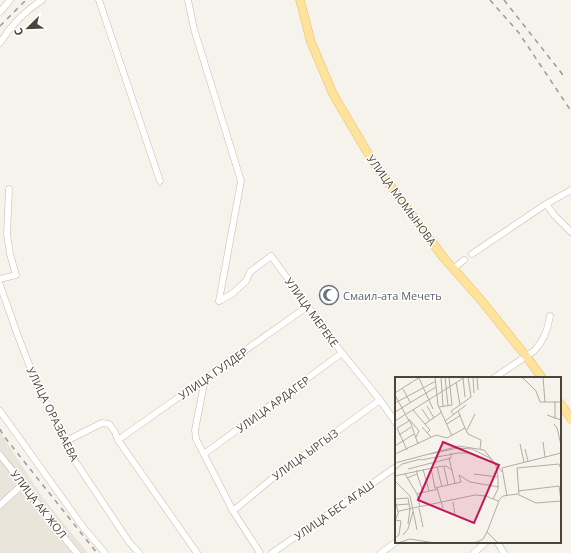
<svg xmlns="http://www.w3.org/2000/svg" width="571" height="553" font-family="'Open Sans',sans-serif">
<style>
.residential{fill:#eae5da}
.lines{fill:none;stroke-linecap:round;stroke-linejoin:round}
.minor-casing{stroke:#c2bbae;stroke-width:7}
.major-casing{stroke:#e6c16a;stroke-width:9}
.minor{stroke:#fff;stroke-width:6}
.major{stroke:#ffe39c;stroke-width:8}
.rail{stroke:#9a9a9a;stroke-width:1.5;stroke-dasharray:5 5;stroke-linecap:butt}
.labels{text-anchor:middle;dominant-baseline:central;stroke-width:3;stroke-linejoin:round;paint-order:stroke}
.street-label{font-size:11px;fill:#4b4439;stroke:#fff}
.worship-label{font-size:11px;fill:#5b616d;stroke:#fff;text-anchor:start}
.inset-road{fill:none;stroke:#b2ada4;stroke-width:1}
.view{fill:#c2185b;fill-opacity:0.15;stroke:#c2185b;stroke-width:2}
.inset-edge{fill:none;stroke:#4b4439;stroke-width:2}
</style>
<rect width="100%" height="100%" fill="#f6f3ec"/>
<path class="residential" d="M 0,432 L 43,498 L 88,553 L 0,553 Z"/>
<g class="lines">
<defs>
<path id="minor" d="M 99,0 L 160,181
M 188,0 L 194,29 L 241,181 L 219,301
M 0,12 L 10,0
M 0,43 C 11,25 25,11 42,0
M 546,204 L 555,216 L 571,232
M 472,254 L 546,204 L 571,190
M 453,269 L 464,260
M 0,279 L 16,275 L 10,254 L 7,234 L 9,189
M 0,285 L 18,336 L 37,385 L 66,441 L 75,461 L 129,542 L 139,553
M 219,301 L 232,294 L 246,281 L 250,272 L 271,256 L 342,353 L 380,400 L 396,423
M 494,378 L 534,351 C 543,342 548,329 550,316
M 205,379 L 195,430 L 196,439 L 233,511 L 260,553
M 0,411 L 83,527 L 105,553
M 118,440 L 308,306
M 66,441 L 102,423 L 109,424 L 115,432 L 118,440 L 197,553
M 204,454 L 342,353
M 0,455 L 23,484 L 51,522 L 77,553
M 0,505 L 23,484
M 233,511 L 274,477 L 380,400
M 497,542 L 504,553
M 272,553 L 396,467
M 381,553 L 396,542
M 474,553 L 486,542"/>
<path id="major" d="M 300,0 L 311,42 L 333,94 L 373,162 L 443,257 L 481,300 L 526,356 L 542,378
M 560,403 L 571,419"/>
</defs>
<use href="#minor" class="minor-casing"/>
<use href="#major" class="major-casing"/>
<use href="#minor" class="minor"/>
<use href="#major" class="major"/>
<path class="rail" d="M 490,0 L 519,33 L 571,111
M 504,0 L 563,75
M 0,26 L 26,0
M 0,429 L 3,435 L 97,553"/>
</g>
<defs>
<symbol id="mosque-ring" viewBox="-11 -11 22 22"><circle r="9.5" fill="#fff" stroke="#6b7280" stroke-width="1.5"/><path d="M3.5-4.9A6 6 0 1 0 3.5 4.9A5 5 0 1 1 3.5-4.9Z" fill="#6b7280"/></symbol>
</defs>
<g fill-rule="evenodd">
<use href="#mosque-ring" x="318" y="284" width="22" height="22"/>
</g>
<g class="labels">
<g class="street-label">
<text transform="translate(402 200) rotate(54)">УЛИЦА МОМЫНОВА</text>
<text transform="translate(312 312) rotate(54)">УЛИЦА МЕРЕКЕ</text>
<text transform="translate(213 373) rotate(-35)">УЛИЦА ГУЛДЕР</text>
<text transform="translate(273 404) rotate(-36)">УЛИЦА АРДАГЕР</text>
<text transform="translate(53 414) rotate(64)">УЛИЦА ОРАЗБАЕВА</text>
<text transform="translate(305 454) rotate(-36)">УЛИЦА ЫРГЫЗ</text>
<text transform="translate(39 504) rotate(52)">УЛИЦА АК ЖОЛ</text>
<text transform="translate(334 510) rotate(-35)">УЛИЦА БЕС АГАШ</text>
</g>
<g class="worship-label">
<text x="343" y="295">Смаил-ата Мечеть</text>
</g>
</g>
<g transform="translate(395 377)">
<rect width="166" height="166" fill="#f6f3ec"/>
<path class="inset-road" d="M 40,0 L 43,28 L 57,59M 46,0 L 48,29M 50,0 L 53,29M 78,0 L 79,16M 82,0 L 83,13M 127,0 L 141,14 L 145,25 L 166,25M 148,0 L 150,25M 24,1 L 38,32M 68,1 L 70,20M 8,12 L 15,25M 0,16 L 25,0M 0,18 L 14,44 L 2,51 L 12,73M 160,24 L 160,42M 0,26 L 41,4M 65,28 L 76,20 L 73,0M 32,29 L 39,41M 44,30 L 57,28 L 54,0M 27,32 L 35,44M 18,33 L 35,53 L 32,56M 63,34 L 70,51M 0,35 L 41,10M 59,38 L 56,34 L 65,28 L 61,5M 152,38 L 166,43M 14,42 L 24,54 L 21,60M 0,44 L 70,0M 15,44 L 23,67M 50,44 L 71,28M 30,47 L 47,35M 52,47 L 66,38M 159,47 L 162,51 L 166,68M 27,50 L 36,60M 72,53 L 80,37M 4,58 L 16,50M 148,65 L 150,80M 125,67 L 129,85M 0,69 L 19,57M 130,72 L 133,84M 0,77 L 41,58 L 52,61 L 70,51 L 73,57 L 86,63 L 85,72M 35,77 L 63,71 L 77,72 L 95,81 L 101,89 L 103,100M 54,81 L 60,106M 26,83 L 63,76 L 76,76 L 84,81M 0,86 L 64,69 L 89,73 L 107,95M 42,90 L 47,110M 49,90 L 53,108M 36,91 L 40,111 L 66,105 L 64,98M 13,92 L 56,81 L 56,76M 28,92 L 34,114M 0,93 L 7,87 L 26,82M 10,97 L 22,117 L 25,130M 22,97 L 28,115M 79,97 L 103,100 L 103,112 L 98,122M 64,98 L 75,105 L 104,110M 0,99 L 42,90 L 51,89 L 57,93M 12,101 L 22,97 L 22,93M 0,104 L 15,119 L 22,153M 42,111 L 48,131M 123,114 L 164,109 L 166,124M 22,117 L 43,112M 124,117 L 122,91 L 164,87 L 166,92M 112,119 L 107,91 L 166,76M 0,122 L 13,121 L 15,132 L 13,147M 0,123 L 3,135M 58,125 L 60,138M 0,128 L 14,127M 24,131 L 28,150M 0,144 L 4,134 L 80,118 L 91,119 L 103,124 L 108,119 L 122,117 L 141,126 L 166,124M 8,158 L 13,152 L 18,135M 0,161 L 4,158 L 6,144 L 0,143M 3,166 L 15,162 L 40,166M 80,166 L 88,162 L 92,155M 103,166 L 92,155 L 104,124"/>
<path class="view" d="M 48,65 L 104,88 L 79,146 L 23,123 Z"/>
<rect width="166" height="166" class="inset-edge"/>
</g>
<g transform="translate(28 28) rotate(247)" stroke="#ffffff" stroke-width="3" paint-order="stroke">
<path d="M0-3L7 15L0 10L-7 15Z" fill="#4b4439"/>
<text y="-6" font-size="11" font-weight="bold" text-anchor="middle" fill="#4b4439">С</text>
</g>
</svg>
